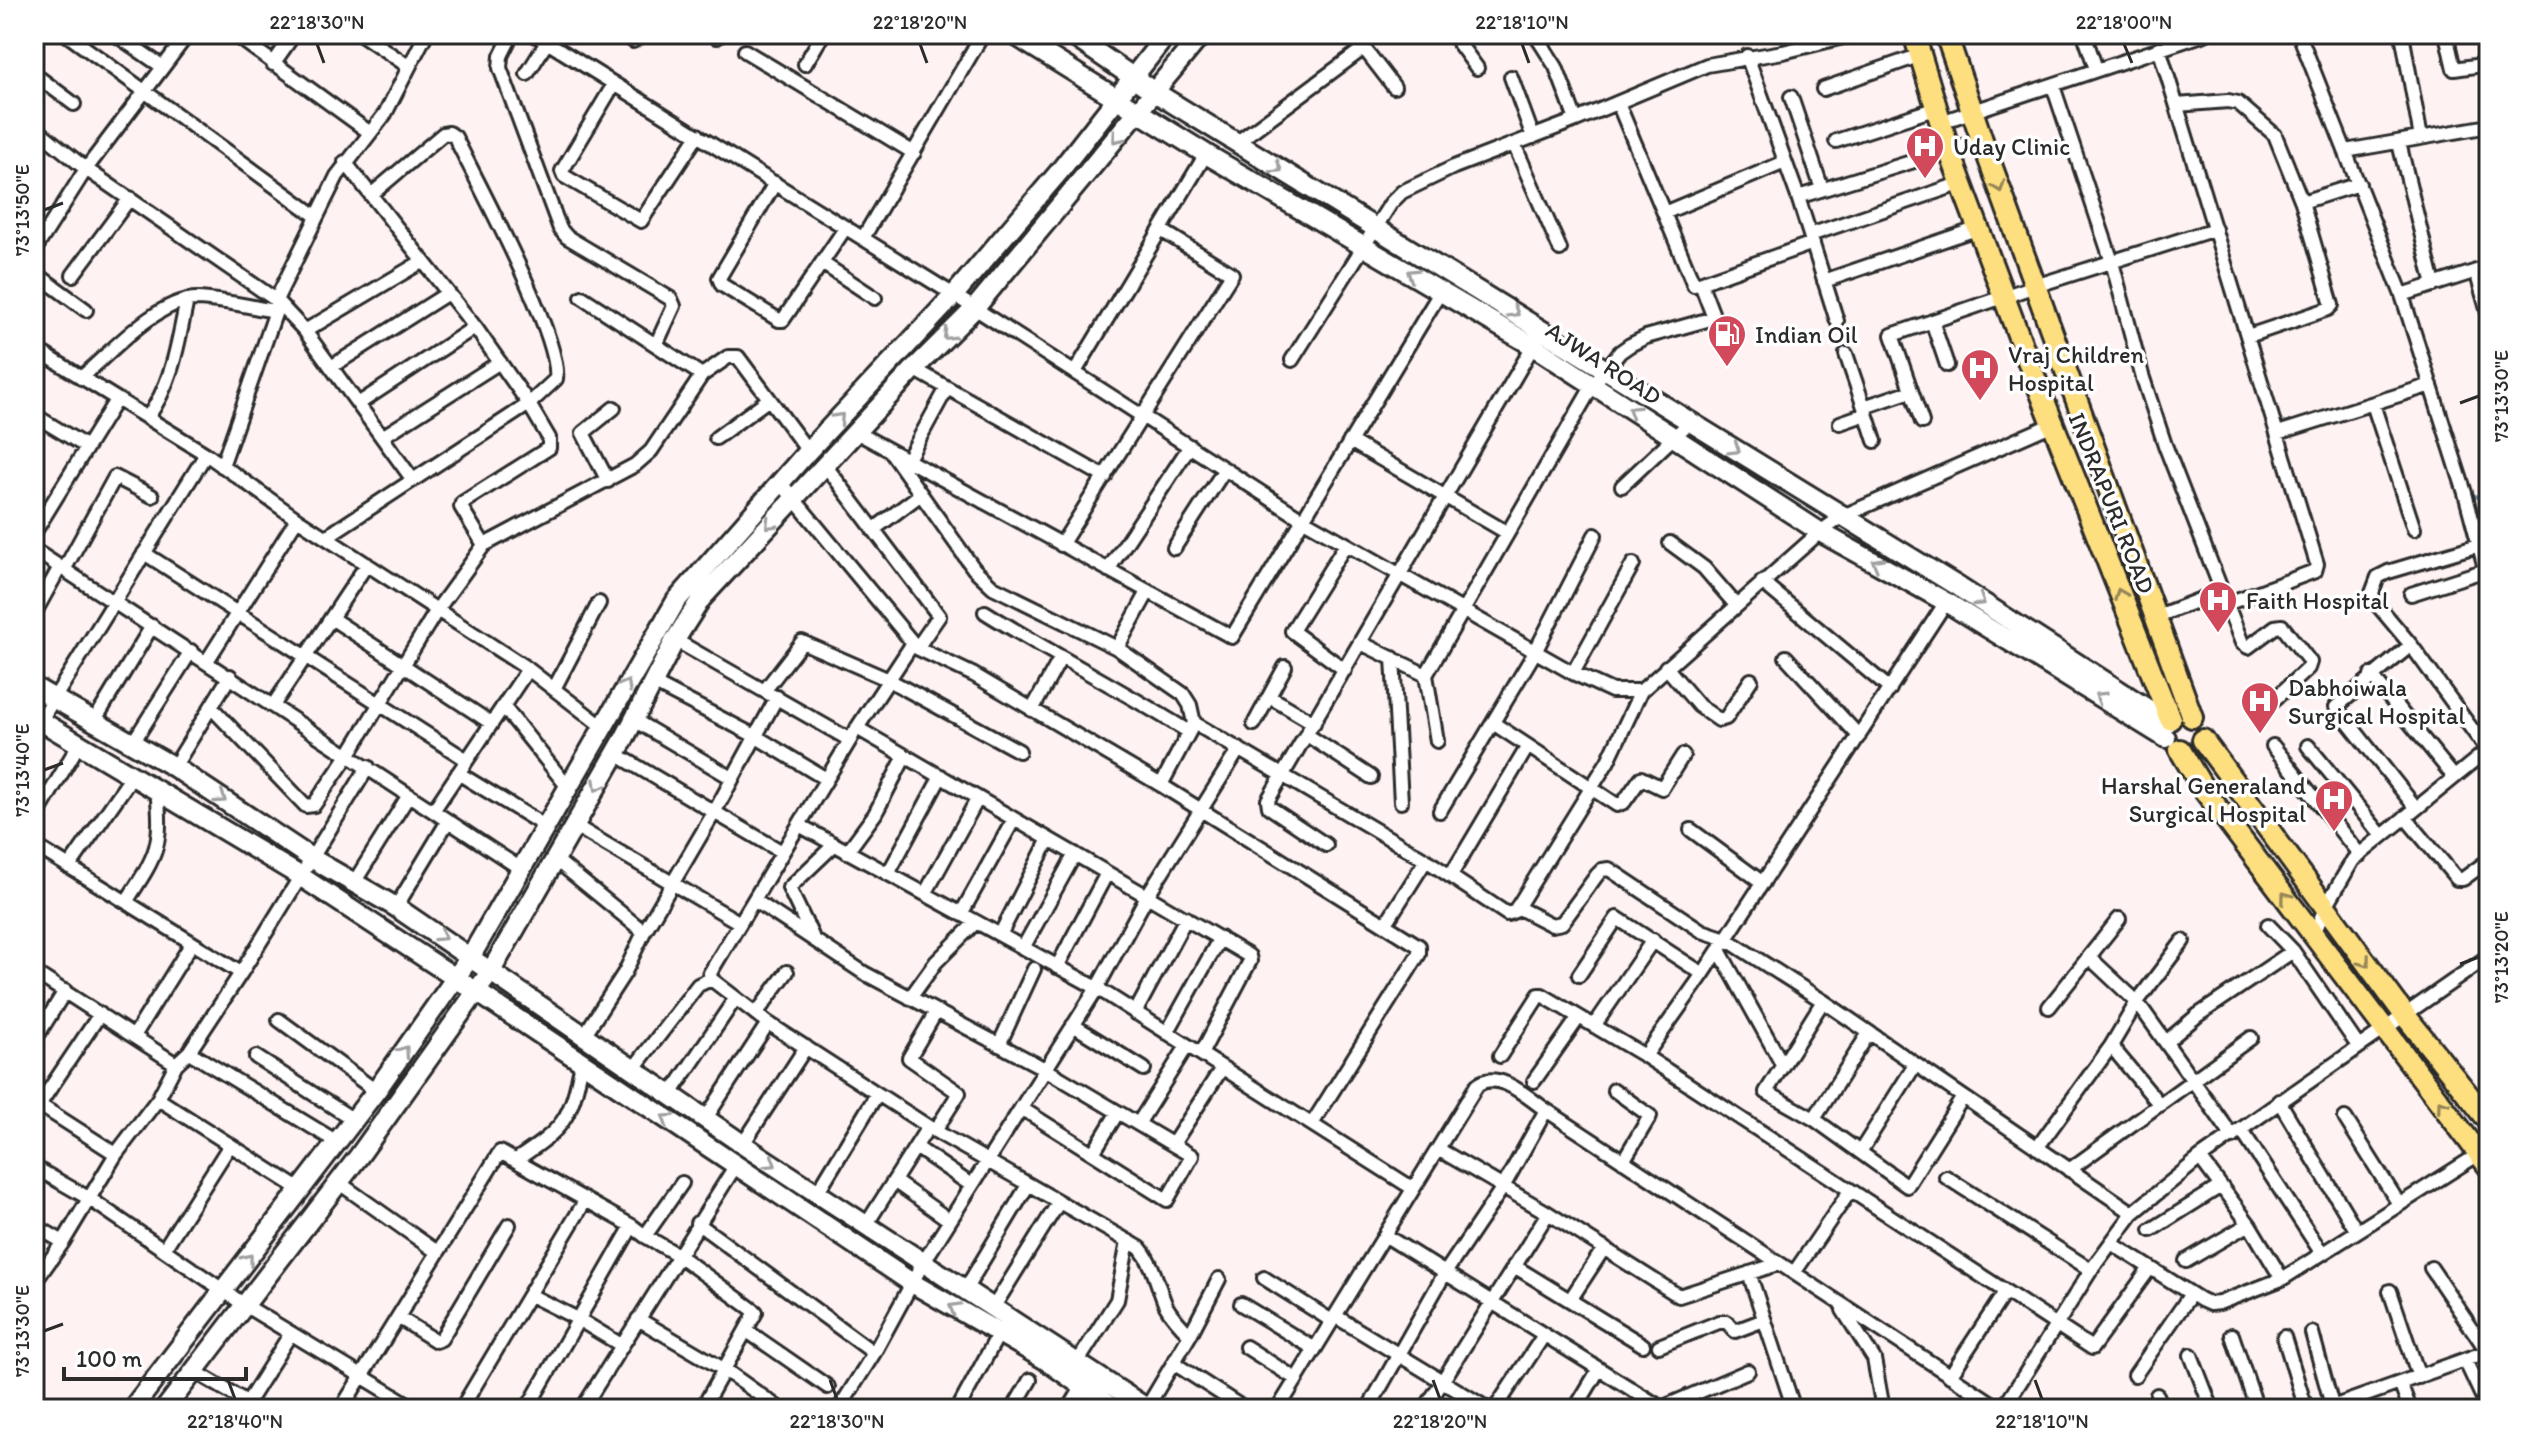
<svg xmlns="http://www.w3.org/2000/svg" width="2523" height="1443" font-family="Itim,sans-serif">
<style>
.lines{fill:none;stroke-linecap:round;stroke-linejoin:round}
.stream{stroke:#678ca1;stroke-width:4}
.street-casing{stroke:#2b2b2b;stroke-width:18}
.secondary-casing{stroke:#2b2b2b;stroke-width:24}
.primary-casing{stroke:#2b2b2b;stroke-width:26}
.street{stroke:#fff;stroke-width:12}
.secondary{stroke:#fff;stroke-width:18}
.primary{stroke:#fedf80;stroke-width:20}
.oneway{stroke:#a0a0a0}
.oneway2{stroke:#948556}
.ticks{fill:none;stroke:#2b2b2b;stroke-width:3}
.labels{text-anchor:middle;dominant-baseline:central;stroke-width:7;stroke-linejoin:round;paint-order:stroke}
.poi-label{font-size:24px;fill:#2b2b2b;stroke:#fff;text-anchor:start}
.street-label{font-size:24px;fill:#2b2b2b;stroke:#fff}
.neatline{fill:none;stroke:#2b2b2b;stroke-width:3}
.ticks-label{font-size:20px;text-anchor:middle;fill:#2b2b2b}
</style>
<rect width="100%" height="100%" fill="#fef2f2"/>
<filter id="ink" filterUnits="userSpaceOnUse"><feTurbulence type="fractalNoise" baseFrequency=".0125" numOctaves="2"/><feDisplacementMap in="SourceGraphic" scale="16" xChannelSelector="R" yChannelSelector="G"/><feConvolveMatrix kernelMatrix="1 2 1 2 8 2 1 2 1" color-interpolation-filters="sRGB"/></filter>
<g filter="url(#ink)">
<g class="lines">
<path class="stream" d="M 2468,494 L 2489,500"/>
<defs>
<path id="street" d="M 66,34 L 316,216
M 115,34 L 163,67
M 234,34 L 369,132
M 361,34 L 408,66
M 512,34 L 501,56 L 500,68 L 560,229 L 567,237 L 671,299 L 674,306 L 656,345
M 534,34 L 954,295 L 1302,519 L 1573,673 L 1612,691 L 1641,691 L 1820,532 L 1843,516 L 2053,424
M 715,34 L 717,37
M 1353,34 L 1394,87
M 1452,34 L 1477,68
M 1535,34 L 1556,67 L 1576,120
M 2084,34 L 2096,69
M 2299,34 L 2402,295 L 2465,493 L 2489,583
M 2402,34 L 2421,138
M 2446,34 L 2454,69 L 2489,64
M 1949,40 L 1966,34
M 633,41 L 644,34
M 2159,48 L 2317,564 L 2315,571 L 2226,604
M 745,51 L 914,153
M 1747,56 L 1798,197 L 1837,321
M 273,64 L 294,34
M 805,64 L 823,34
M 34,74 L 74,104
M 527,74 L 547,42
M 1511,77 L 1533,137
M 614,84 L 562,171 L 564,176 L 641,221 L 698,135
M 2053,86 L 2112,262 L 2142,375 L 2165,445 L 2242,643 L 2248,647 L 2275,627 L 2282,626 L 2310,662 L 2308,668 L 2264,709
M 1823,89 L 1921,55
M 1791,97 L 1822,189
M 1618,103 L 1694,285 L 1813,243
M 2177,105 L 2228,101 L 2238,103 L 2275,135 L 2302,202 L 2332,305 L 2328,309 L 2248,336
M 1941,122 L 2205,34
M 34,127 L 86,169 L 276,300 L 305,331 L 413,480
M 1836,141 L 1937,108
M 1236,143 L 1364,48
M 2399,143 L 2434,285
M 1514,144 L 1560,249
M 2345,151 L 2489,126
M 775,183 L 719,278 L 722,285 L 779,320 L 783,320 L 846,227
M 372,194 L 443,134 L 449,133 L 455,137 C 477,182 562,338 556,379 L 529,404 L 549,438 L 549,448 L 462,503 L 461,507 L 484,545
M 1798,197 L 1982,140
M 2302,202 L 2359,184
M 1664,213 L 1785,162
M 1810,235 L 1962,183
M 863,238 L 983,34
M 34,251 L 86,169 L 188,34
M 822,263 L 875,298
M 2476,271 L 2489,316
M 34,272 L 86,310
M 73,275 L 130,198
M 1824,281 L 1979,228
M 2402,295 L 2489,267
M 582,297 L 702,375
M 1932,321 L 1947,365
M 305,331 L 423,261
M 34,348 L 206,454 L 297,519 L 528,669 L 603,727
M 1846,354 L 1864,407
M 1292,360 L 1391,203 L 1402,192 L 1454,167 L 1576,120 L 1707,65 L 1783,52 L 1855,34
M 331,367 L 448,293
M 914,369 L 1105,477
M 1075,372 L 1206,154
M 81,378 C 109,354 158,299 197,299 C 223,300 251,307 276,311
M 358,404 L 475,327
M 2373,404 L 2414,529
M 34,415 L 87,447
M 147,418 C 173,383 178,342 187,300
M 1922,422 L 1892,335 L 2035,286 L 2215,229
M 1840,423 L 1866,414
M 856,432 L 1232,637 L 1441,291
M 2278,433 L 2431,385
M 382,437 L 500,362
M 716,438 L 769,399
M 1350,441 L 1506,532
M 1875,441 L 1864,407 L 1911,391
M 891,452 L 974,569 L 993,587 L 1117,648 L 1183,694 L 1190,705 L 1194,723 L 1426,860 L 1507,914 L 1515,911 L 1608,761 L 1641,691
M 907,461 L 947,388
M 222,466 L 276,311 L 276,300 L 337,176 L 385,114 L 426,34
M 608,481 L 583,433 L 614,408
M 780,482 L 917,648 L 939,616 L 825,465
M 1622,486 L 1691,421
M 873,530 L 921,494
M 34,533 L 116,400
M 326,537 L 529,404 L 475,327 L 345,162
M 1670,543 L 1704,568 L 1736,605
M 1061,545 L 1232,274 L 1161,230
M 1174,548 L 1225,469
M 34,550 L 433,811 L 528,669
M 144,553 L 467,760
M 64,570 L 115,477 L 152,496
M 1108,570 L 1190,446
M 1762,582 L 1890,689
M 2411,594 L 2486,570
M 985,612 C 1052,654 1122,690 1189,732
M 34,614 L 60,567
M 2155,617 L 2222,591
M 331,618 L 491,723
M 675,640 L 850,740 L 853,734
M 1361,643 L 1426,675
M 2411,645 L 2336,707 L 2416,808
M 917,648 L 974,675 L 1161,785 L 1194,723
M 1117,648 L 1148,592
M 1786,657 L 1859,736
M 1393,658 L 1401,802
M 207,661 L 297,519
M 1666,667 L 1699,706 L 1719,720 L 1726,718 L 1751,680
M 1345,670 L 1292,631 L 1346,544
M 1573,673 L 1633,564
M 2371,675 L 2454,777
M 653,683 L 755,736 L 826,779
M 554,689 L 599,603
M 765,690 L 802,642 L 889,680 L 1019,751
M 1270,697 L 1314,723
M 274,704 L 367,564
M 503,706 L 567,786
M 211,707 L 306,806 L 314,805 L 349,754 L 437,610 L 484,545 L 635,465 L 651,451 L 702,375 L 728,357 L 738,357 L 808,451
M 1032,710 L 1060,659
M 95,720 L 152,626
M 634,720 L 732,778
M 1493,723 L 1617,805 L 1624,802 L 1641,778 L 1662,788 L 1683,755
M 1254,724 L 1285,667
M 34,731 L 206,454
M 1307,735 L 1371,777
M 850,740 L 710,973 L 711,979 L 768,1023 L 935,1131 L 1140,1248 C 1154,1265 1157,1285 1166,1306 C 1172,1317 1181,1326 1190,1335 L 1146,1409
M 1437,741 L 1426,675 L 1593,385 L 1620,352 L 1630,345 L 1646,337 L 1714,318 L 1701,284
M 132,744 L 191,651
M 2273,746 L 2360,855
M 2308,746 L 2382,836
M 2487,750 L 2411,645 L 2375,602 L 2372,593 L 2378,577 L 2388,572 L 2489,542
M 616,754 L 782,852
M 174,767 L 230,676
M 458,773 L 545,826
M 1161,785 L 1419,946 L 1419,954 L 1312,1124
M 433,811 L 521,869
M 1440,811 L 1535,652 L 1595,535
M 2405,817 L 2457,879 L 2463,879 L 2489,860
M 34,820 L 79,744
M 799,825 L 1097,988 L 1412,1188
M 575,826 L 740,923
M 1691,830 L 1763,883
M 34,845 L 241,973
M 1326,845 L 1269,807 L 1268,800 L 1533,346
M 847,852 L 875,814 L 905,756
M 556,860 L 644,932 L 625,972 L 585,1034
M 69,867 L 133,775
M 888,874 L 941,776
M 1451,875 L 1528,746
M 355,881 L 409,795
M 925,894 L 978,798
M 754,900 L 864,973 L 1045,1069 L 1192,1156 L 1167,1200 L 1021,1108
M 126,902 C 157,854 163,847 157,789
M 396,907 L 448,821
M 1517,907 L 1552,925 L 1562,923 L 1597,875 L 1602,870 L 1609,869 L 1702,931 L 1726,939 L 1823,1001 L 2133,1213
M 961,914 L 1014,819
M 1385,925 L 1426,860
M 2268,925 L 2293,951 L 2358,1046
M 644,932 L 715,811 L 777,697
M 2314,934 L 2325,908 L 2353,860 L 2489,749
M 1000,935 L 1049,839
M 812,936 L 789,888 L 834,845
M 1023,948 L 1075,854
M 1719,950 L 1782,1064
M 2089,957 L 2137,1002 L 2233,1137
M 1057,967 L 1107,873
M 34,972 L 176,1064
M 1579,975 L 1617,918 L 1703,974
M 910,998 L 936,962 L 976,922
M 1823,1001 L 1766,1092 L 1814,1119 L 1907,1186 L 1963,1097
M 2049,1007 L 2119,919
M 1135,1013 L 1186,918
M 756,1014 L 787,972
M 279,1020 L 376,1091
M 1073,1025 L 1144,1069
M 1594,1026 L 1653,940
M 1167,1033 L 1220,938
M 134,1036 L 192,943
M 34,1041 L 65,991
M 2166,1042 L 2198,1015 L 2293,951
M 999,1045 L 1034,969
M 2111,1046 L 2160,1105
M 189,1052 L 337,1142
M 1201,1054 L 1250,961 L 1249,956 L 1147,896 L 1239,749
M 1500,1056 L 1539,995 L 1542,995 L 1645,1056 L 2092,1348 L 2150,1268
M 1645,1056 L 1703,974 L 1946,602
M 256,1057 L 354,1120
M 634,1068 L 698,985 L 711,979
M 1534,1081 L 1579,1017
M 1614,1090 L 1650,1116 L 1623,1161
M 671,1094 L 735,999
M 158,1099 L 301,1190
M 2279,1101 L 2356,1230
M 35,1102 L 116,1154
M 39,1105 L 100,1014
M 706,1118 L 768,1023
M 2345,1118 L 2399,1204
M 1814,1119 L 1869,1033
M 1138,1124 L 1187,1046
M 935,1131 L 959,1093 L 909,1058 L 936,1012
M 2242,1131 L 2321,1252
M 743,1144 L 806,1047
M 1173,1144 L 1222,1068
M 916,1147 L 971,1185
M 2037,1148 L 2111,1046 L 2137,1002 L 2183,941
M 1438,1149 L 1548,1213 L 1679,1296 L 1778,1264
M 1860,1152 L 1915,1065
M 1093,1153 L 1118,1112
M 2200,1158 L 2249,1224 L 2282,1279
M 516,1160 C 564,1128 571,1120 582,1062
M 34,1167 L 90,1199 L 246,1306 L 416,1409
M 2069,1170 L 2251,1038
M 1946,1177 L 2091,1270
M 894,1181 L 949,1220
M 338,1182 L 437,1252
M 817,1193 L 877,1094
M 697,1223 L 874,1353
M 34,1225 L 63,1242
M 866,1225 L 928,1127
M 2151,1230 L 2221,1186
M 645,1236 L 682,1183
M 1386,1236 L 1660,1407
M 2111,1243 L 2201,1300 L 2210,1304 L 2219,1303 L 2282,1279 L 2479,1154
M 164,1249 L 230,1145
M 2186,1261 L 2249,1224
M 1514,1266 L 1643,1345
M 2431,1268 L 2489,1354
M 1749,1273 L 1794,1409
M 1794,1273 L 1850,1191
M 1264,1278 L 1332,1321
M 34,1283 L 63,1242 L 116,1154 L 158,1099 L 176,1064 L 189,1052 L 241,973 L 368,767
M 965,1290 L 1028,1185
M 2390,1291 L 2419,1377
M 530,1295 L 578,1319 L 621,1345
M 1570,1300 L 1604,1248
M 1241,1304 L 1315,1349
M 993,1308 L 1059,1202
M 1843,1310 L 1874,1359 L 1883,1409
M 1335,1316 L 1488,1409
M 398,1317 L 436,1341 L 441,1339 L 509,1225
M 638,1319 L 725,1370 L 780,1409
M 747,1331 L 828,1387
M 2312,1333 L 2333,1409
M 1190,1335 L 1219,1279
M 2232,1335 L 2257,1409
M 2284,1337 L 2306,1409
M 1659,1346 L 1719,1322 L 1727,1322 L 1735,1331 L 1764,1320
M 1246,1347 L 1296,1379
M 2191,1355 L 2212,1409
M 2465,1360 L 2488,1409
M 1077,1363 L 1117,1300 L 1128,1241
M 1175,1364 L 1240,1406
M 194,1371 L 245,1401 L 249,1400 L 291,1333
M 2135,1375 L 2191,1294
M 1950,1376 L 2005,1292
M 2400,1383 L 2410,1409
M 2157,1395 L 2163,1409
M 34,1397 L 53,1409
M 341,1409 L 500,1152 L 632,1226 L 645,1236 L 678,1255 L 756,1312 L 702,1409
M 461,1409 L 585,1201
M 527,1409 L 632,1226
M 582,1409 L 736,1165
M 839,1409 L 874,1353 L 923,1263 L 1097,988 L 1147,896 L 857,728 L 913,643
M 958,1409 L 999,1333
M 1013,1409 L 1030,1380
M 1069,1409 L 1083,1386
M 1278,1409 L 1477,1085 C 1499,1069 1528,1098 1546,1110 L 2001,1409
M 1368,1409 L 1445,1273 L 1503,1187 L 1546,1110
M 1425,1409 L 1548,1213
M 1495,1409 L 1544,1335
M 1575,1409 L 1599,1369
M 1659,1409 L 1748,1371
M 2003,1409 L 2091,1270 L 2133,1213 L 2200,1158 L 2489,956
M 2327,1409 L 2489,1351"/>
<path id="secondary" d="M 1013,34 L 1206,154 L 1533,346 L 1820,532 L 1946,602 L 2166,738
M 1070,34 L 1153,91 L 1957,586 L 2168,722
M 34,687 L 174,767 L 311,858 L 396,907 L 754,1152 L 1148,1409
M 34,717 L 300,876 L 477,992 L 912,1283 L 1044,1359 L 1114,1409
M 132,1409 L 376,1091 L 471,956 L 676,601 L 808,451 L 954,295 L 1059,172 L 1167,34
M 165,1409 L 359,1156 L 491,971 L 623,741 L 675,640 L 701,599 L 914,369 L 975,308 L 1202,34"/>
<path id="primary" d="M 1914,34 L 1949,150 L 2025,353 L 2170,719
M 1946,34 L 1982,140 L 2192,717
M 2203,740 L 2404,1014 L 2489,1121
M 2180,750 L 2204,790 L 2489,1167"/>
</defs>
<use href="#street" class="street-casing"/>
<use href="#secondary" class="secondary-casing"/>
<use href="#primary" class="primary-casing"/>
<use href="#street" class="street"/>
<use href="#secondary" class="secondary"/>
<use href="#primary" class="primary"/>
</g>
<defs><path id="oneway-chevron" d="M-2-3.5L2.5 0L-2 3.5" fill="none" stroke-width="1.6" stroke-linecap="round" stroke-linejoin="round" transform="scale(2)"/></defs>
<g class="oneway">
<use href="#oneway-chevron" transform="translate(1117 138) rotate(130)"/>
<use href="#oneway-chevron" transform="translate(1277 168) rotate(31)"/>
<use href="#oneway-chevron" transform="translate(1412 274) rotate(-149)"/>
<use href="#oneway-chevron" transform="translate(1514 312) rotate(31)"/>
<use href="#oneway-chevron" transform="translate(948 335) rotate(135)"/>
<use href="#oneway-chevron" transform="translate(1633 411) rotate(-147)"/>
<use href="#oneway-chevron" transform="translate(839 418) rotate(-47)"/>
<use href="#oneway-chevron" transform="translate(1735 449) rotate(32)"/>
<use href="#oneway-chevron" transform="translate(770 524) rotate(134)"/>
<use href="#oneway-chevron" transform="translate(1877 563) rotate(-151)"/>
<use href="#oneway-chevron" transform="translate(1980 601) rotate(33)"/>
<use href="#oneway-chevron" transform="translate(626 685) rotate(-61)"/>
<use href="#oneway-chevron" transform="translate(2100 697) rotate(-148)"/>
<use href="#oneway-chevron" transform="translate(598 786) rotate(119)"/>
<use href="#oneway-chevron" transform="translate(221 798) rotate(34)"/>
<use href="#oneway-chevron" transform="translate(441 936) rotate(33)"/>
<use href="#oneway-chevron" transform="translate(404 1051) rotate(-55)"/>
<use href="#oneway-chevron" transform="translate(667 1119) rotate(-146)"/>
<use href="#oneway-chevron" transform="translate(771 1163) rotate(33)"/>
<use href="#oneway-chevron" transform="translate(248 1259) rotate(-52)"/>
<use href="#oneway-chevron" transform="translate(954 1308) rotate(-150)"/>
</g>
<g class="oneway2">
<use href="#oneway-chevron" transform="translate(1999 187) rotate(70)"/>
<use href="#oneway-chevron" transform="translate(2120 594) rotate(-112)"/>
<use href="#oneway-chevron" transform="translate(2286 897) rotate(-127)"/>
<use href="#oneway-chevron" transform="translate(2365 962) rotate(53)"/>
<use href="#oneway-chevron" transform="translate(2442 1105) rotate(-126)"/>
</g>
</g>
<path class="ticks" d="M 317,44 L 324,63M 920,44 L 927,63M 1522,44 L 1529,63M 2124,44 L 2132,63M 44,210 L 63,203M 2460,403 L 2479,396M 44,770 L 63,763M 2460,964 L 2479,957M 44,1331 L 63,1324M 228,1380 L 235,1399M 830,1380 L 837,1399M 1433,1380 L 1440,1399M 2035,1380 L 2042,1399"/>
<defs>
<symbol id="hospital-pin" viewBox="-11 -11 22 30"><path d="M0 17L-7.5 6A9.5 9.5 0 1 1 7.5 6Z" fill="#d1495b" stroke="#fff"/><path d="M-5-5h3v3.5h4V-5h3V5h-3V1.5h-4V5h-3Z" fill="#fff"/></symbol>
<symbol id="fuel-pin" viewBox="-11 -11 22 30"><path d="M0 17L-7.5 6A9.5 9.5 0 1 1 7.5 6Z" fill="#d1495b" stroke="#fff"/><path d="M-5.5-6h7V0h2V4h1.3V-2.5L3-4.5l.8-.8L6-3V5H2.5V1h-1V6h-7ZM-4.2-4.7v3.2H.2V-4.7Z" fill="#fff"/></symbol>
</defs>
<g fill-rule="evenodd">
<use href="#hospital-pin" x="1903" y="124" width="44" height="60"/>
<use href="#fuel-pin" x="1705" y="312" width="44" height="60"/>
<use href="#hospital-pin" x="1958" y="346" width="44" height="60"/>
<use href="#hospital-pin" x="2196" y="578" width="44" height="60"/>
<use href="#hospital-pin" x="2238" y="679" width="44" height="60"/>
<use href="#hospital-pin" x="2312" y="777" width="44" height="60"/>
</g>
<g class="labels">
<g class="poi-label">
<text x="1953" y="146">Uday Clinic</text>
<text x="1755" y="334">Indian Oil</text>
<text x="2008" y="354">Vraj Children<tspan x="2008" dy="28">Hospital</tspan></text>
<text x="2246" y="600">Faith Hospital</text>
<text x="2288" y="687">Dabhoiwala<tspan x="2288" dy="28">Surgical Hospital</tspan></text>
<text x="2306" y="785" text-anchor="end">Harshal Generaland<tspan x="2306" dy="28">Surgical Hospital</tspan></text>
</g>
<g class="street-label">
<text transform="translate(1604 363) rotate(33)">AJWA ROAD</text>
<text transform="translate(2112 503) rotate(68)">INDRAPURI ROAD</text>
</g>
</g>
<rect width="2523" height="1443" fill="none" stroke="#fff" stroke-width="88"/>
<path d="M64 1367v12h182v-12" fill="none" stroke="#2b2b2b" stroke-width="4"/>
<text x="76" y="1367" font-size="24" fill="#2b2b2b" stroke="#ffffff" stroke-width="6" paint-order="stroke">100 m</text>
<rect x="44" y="44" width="2435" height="1355" class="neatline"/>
<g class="ticks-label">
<text x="317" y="29">22°18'30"N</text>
<text x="920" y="29">22°18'20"N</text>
<text x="1522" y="29">22°18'10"N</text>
<text x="2124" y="29">22°18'00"N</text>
<text transform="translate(22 210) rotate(-90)" y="7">73°13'50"E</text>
<text transform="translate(2501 396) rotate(-90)" y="7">73°13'30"E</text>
<text transform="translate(22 770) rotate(-90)" y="7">73°13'40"E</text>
<text transform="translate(2501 957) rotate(-90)" y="7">73°13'20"E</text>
<text transform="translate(22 1331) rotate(-90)" y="7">73°13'30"E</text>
<text x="235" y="1428">22°18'40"N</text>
<text x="837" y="1428">22°18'30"N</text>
<text x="1440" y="1428">22°18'20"N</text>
<text x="2042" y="1428">22°18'10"N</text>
</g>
</svg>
